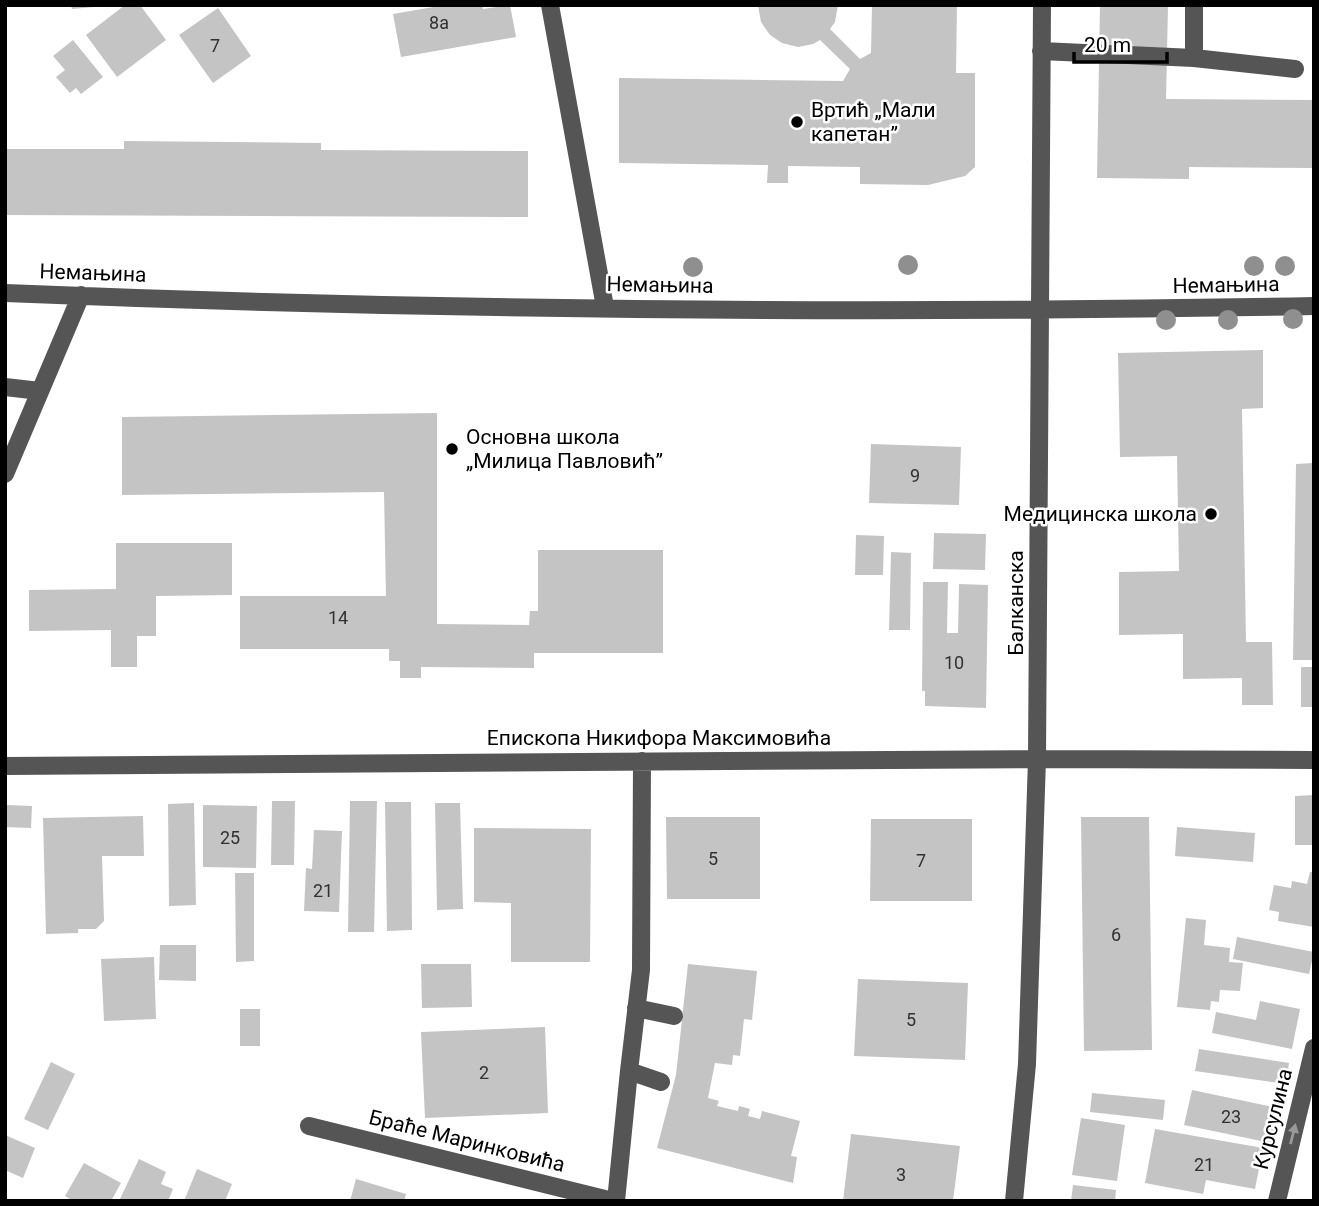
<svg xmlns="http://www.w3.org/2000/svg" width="1319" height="1206" font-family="Roboto,sans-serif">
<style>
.building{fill:#c4c4c4}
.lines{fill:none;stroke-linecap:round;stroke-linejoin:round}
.minor{stroke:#555;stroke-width:18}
.tree{fill:#8f8f8f}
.oneway{fill:#999}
.poi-dot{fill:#000;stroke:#fff;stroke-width:2.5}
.labels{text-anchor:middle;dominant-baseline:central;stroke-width:5;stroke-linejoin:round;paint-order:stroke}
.number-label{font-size:18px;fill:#313131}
.poi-label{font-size:21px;fill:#000;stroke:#fff;text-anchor:start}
.street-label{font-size:21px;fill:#000;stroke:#fff}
</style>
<rect width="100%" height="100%" fill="#fff"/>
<path class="building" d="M 71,5 L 94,5 L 94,7 L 72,9 Z
M 125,5 L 140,5 L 166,40 L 117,77 L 86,35 Z
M 445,5 L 482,5 L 483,9 L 510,5 L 516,37 L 401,57 L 393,14 Z
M 758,5 L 838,5 L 835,22 L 830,29 L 860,59 L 871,53 L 872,5 L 957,5 L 956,73 L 975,73 L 975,167 L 965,176 L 928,185 L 860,184 L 860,167 L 788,166 L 788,183 L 767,183 L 768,165 L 619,163 L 619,78 L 843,81 L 850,69 L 820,40 L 813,44 L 798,47 L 782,43 L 770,35 L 761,22 Z
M 1100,5 L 1168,5 L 1166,99 L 1314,100 L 1314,168 L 1189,167 L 1189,179 L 1097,178 Z
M 218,8 L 251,56 L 213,83 L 179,35 Z
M 73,40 L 103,77 L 81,94 L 76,88 L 70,93 L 56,77 L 65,70 L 53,56 Z
M 124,141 L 321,143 L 321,150 L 528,151 L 528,217 L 5,215 L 5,149 L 124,149 Z
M 1263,350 L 1263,408 L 1242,409 L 1246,642 L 1272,642 L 1273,705 L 1242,705 L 1242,678 L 1183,679 L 1183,634 L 1119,635 L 1119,572 L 1179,571 L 1177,456 L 1120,457 L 1118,353 Z
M 437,413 L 437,624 L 529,625 L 530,611 L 538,611 L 538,550 L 663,550 L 663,653 L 534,653 L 534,668 L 421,667 L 421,678 L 400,678 L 400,661 L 389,661 L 389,649 L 240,649 L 240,596 L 386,596 L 384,492 L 122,495 L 122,417 Z
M 871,444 L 961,447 L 959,505 L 869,503 Z
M 1314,463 L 1314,660 L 1293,660 L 1296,464 Z
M 934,533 L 986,534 L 985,570 L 933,569 Z
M 856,535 L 884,536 L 883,575 L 855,575 Z
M 116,543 L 232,543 L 232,595 L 156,596 L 156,636 L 137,636 L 137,667 L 111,667 L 111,630 L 29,631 L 29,590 L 116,589 Z
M 891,552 L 911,553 L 910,630 L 889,630 Z
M 923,582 L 948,582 L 947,633 L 958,633 L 959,584 L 988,585 L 986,708 L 925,706 L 925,691 L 922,691 Z
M 1301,667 L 1314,667 L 1314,707 L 1301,707 Z
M 1314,795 L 1314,845 L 1295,845 L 1295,796 Z
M 272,801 L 295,801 L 294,865 L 271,865 Z
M 350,801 L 377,801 L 374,932 L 348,932 Z
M 385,802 L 411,802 L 412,930 L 387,931 Z
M 194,803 L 196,905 L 169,906 L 168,804 Z
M 435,803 L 460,803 L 463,909 L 437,910 Z
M 6,805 L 32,806 L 31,828 L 5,827 Z
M 203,805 L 257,806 L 256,868 L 203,867 Z
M 143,816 L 144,856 L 102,856 L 104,921 L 96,929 L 78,929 L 78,933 L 46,934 L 43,818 Z
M 666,817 L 760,817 L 760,899 L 667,899 Z
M 1081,817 L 1149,817 L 1152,1050 L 1084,1051 Z
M 871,819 L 972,819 L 972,901 L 870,901 Z
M 1177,827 L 1255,833 L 1253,862 L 1175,856 Z
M 474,828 L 591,829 L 590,962 L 511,962 L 511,903 L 474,902 Z
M 314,830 L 342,831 L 339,912 L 304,911 L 306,868 L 312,869 Z
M 1310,872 L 1314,872 L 1314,927 L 1278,921 L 1279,912 L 1269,910 L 1274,885 L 1291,888 L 1292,881 L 1307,884 Z
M 235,873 L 254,873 L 254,961 L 236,962 Z
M 1186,918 L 1206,920 L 1204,945 L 1230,948 L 1229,962 L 1243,963 L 1240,991 L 1220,990 L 1219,1002 L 1211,1001 L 1210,1010 L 1177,1007 Z
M 1237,937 L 1314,952 L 1309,974 L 1233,959 Z
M 160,945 L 196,945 L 196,981 L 159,980 Z
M 154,957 L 156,1019 L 104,1021 L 101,959 Z
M 421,964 L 471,964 L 472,1007 L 422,1008 Z
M 688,964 L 757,971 L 752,1020 L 744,1019 L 740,1056 L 733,1055 L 732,1065 L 715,1063 L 708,1098 L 719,1101 L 717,1106 L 738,1111 L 739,1106 L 750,1109 L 748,1116 L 760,1119 L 762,1111 L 800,1121 L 791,1156 L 797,1157 L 793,1183 L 657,1148 L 676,1075 Z
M 858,979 L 968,983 L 965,1060 L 854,1056 Z
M 1260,1001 L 1300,1009 L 1292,1049 L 1212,1033 L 1216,1012 L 1256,1020 Z
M 240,1009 L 260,1009 L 260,1046 L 240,1046 Z
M 545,1027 L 548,1113 L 425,1118 L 421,1032 Z
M 1199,1049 L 1289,1063 L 1286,1084 L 1195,1071 Z
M 51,1062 L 75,1074 L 48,1130 L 24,1119 Z
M 1192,1090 L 1278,1108 L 1271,1143 L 1184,1125 Z
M 1092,1093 L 1165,1100 L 1163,1120 L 1090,1112 Z
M 1081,1118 L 1125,1125 L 1117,1181 L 1072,1175 Z
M 1155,1129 L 1263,1148 L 1255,1189 L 1206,1180 L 1203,1194 L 1145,1183 Z
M 851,1134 L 960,1146 L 953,1201 L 843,1201 Z
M 5,1135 L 35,1148 L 23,1178 L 5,1170 Z
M 139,1159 L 166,1172 L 161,1184 L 173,1189 L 168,1201 L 119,1201 Z
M 84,1163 L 121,1183 L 111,1201 L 73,1201 L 65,1196 Z
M 197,1169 L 232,1184 L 225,1201 L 184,1201 Z
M 356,1179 L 406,1194 L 404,1201 L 350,1201 Z
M 1073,1185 L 1116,1190 L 1115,1201 L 1071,1201 Z"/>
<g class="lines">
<path class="minor" d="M 550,5 L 605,307
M 1194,5 L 1194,58 L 1295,69
M 1041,51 L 1194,58
M 5,293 C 441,311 878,314 1314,306
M 5,387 L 40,391
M 5,474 L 81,295
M 5,766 L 1037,759 L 1314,760
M 636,1008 L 674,1016
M 629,1071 L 641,970 L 642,761
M 309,1126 L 613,1201
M 616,1201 L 629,1071 L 661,1082
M 1014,1201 L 1027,1064 L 1037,759 L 1042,5
M 1277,1201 L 1314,1048"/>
</g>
<g class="tree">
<circle cx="908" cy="265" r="10"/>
<circle cx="1254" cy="266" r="10"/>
<circle cx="1285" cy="266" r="10"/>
<circle cx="693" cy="267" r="10"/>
<circle cx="1293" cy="319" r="10"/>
<circle cx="1166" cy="320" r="10"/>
<circle cx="1228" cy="320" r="10"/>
</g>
<defs><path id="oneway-solid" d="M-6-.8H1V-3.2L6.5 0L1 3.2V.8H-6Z" transform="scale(1.75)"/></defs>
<use class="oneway" href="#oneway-solid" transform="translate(1293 1134) rotate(-76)"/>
<g class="poi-dot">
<circle cx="797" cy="122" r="7"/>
<circle cx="452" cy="449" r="7"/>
<circle cx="1211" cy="514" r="7"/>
</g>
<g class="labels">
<g class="number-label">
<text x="439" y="22">8a</text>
<text x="215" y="45">7</text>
<text x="915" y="475">9</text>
<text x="338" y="617">14</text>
<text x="954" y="662">10</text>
<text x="230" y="837">25</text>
<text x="713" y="858">5</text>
<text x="921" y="860">7</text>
<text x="323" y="890">21</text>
<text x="1116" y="934">6</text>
<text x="911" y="1019">5</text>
<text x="484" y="1072">2</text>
<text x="1231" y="1116">23</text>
<text x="1204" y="1164">21</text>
<text x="901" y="1174">3</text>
</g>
<g class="poi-label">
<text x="811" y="110">Вртић „Мали<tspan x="811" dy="24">капетан”</tspan></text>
<text x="466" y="437">Основна школа<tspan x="466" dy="24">„Милица Павловић”</tspan></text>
<text x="1197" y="514" text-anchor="end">Медицинска школа</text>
</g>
<g class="street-label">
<text transform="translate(93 273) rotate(2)">Немањина</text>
<text transform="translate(660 285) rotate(1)">Немањина</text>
<text transform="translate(1226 285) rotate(-1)">Немањина</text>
<text transform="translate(1016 603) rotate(-90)">Балканска</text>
<text x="659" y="738">Епископа Никифора Максимовића</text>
<text transform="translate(1273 1119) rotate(-76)">Курсулина</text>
<text transform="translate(467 1141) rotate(14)">Браће Маринковића</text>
</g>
</g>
<rect width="1319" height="1206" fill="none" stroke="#000000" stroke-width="14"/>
<path d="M1074 52v10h93v-10" fill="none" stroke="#000000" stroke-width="3.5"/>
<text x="1084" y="52" font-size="21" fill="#000000" stroke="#ffffff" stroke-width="5" paint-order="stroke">20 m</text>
</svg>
